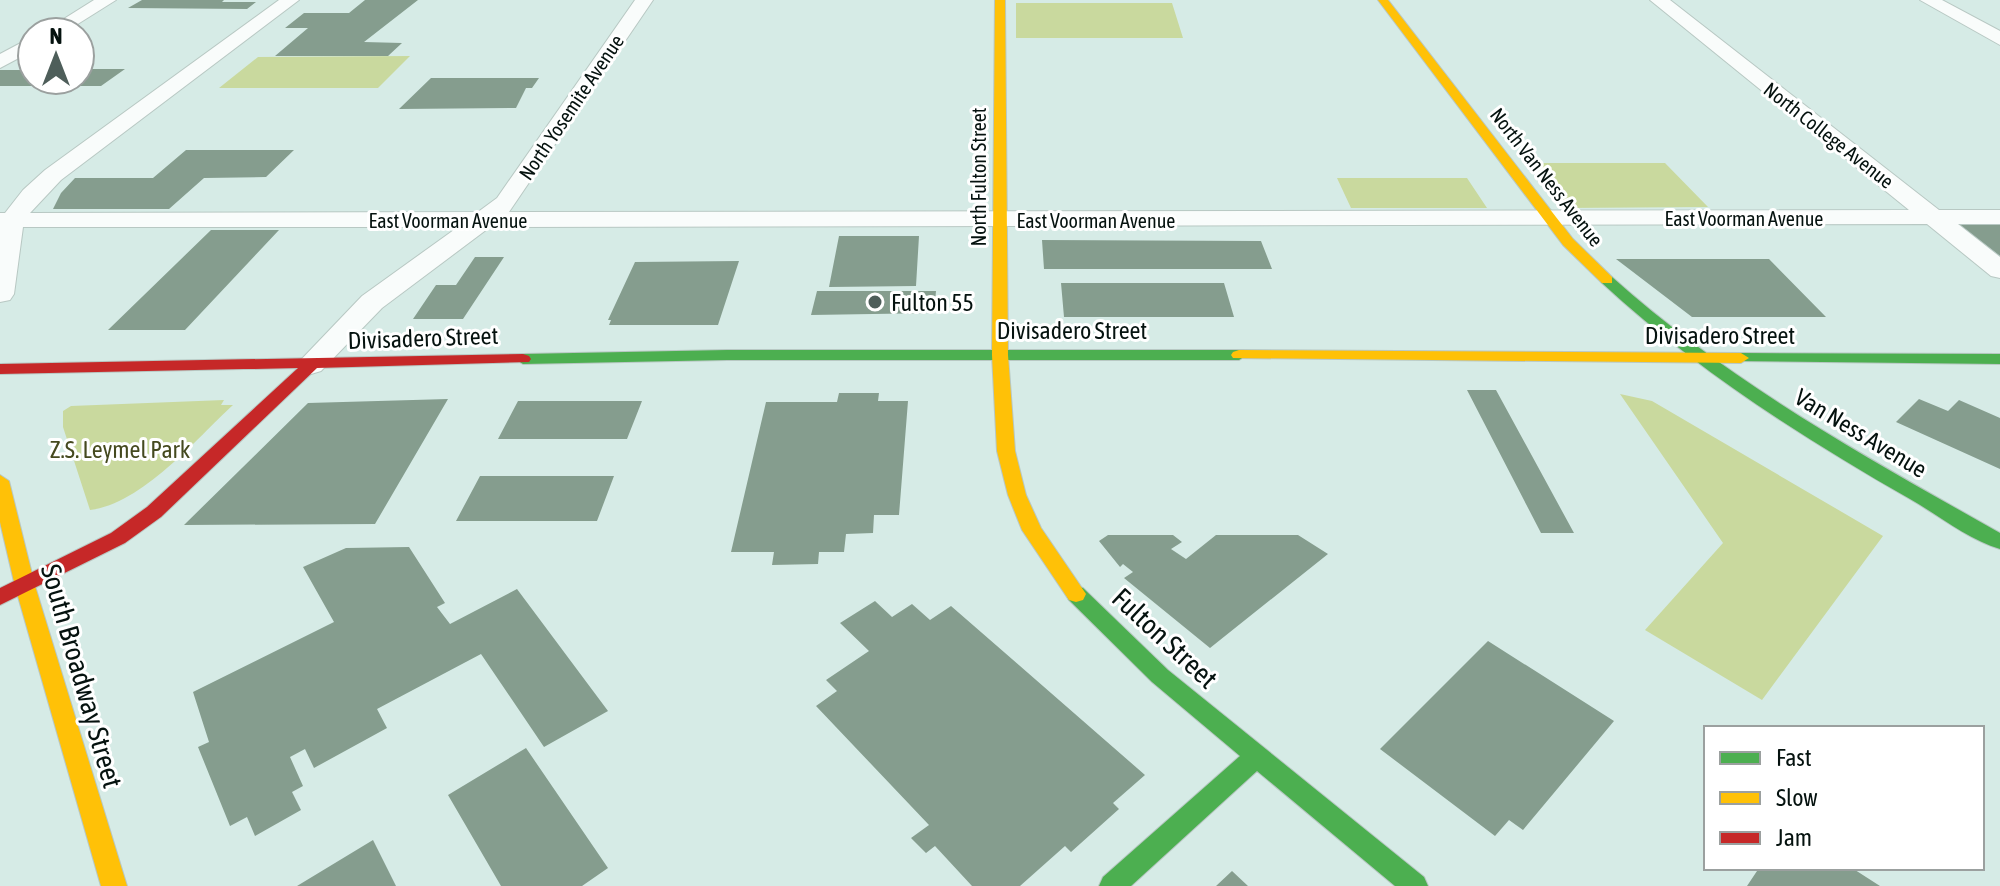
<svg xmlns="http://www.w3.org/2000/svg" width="2000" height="886" font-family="'Asap Condensed',sans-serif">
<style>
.green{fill:#c9d99e}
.building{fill:#859d8e}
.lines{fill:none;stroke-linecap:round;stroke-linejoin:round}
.street-casing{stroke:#b8c8c3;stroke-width:2}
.fast-casing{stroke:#b8c8c3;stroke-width:2}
.slow-casing{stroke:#b8c8c3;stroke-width:2}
.jam-casing{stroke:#b8c8c3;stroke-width:2}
.street{fill:#f9fcfb;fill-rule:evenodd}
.fast{fill:#4caf50;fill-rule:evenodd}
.slow{fill:#ffc107;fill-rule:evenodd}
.jam{fill:#c62828;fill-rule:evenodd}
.poi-dot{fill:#4e5e5a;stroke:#fff;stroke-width:3}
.labels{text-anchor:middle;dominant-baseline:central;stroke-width:6;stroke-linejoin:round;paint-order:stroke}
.far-street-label{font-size:20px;fill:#05120f;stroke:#fff}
.poi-label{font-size:24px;fill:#05120f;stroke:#fff;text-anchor:start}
.street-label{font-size:24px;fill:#05120f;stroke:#fff}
.park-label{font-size:24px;fill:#454a1f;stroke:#fff}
.near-street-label{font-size:28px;fill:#05120f;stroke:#fff}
</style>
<rect width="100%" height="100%" fill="#d6ebe6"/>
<path class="green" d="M 1016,3 L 1172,3 L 1183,38 L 1016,38 Z
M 410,56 L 378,88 L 219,88 L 258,57 Z
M 1529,163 L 1665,163 L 1708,207 L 1563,208 Z
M 1337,178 L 1467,178 L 1487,208 L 1351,208 Z
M 1620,394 L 1652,401 L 1883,536 L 1762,700 L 1645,630 L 1723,543 Z
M 224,400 L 221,405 L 233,405 C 196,439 142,504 90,510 L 63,427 L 63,411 L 71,406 Z"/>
<path class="building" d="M 142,0 L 224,0 L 222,2 L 256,2 L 247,9 L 128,8 Z
M 365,0 L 418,0 L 364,42 L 402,43 L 388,56 L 275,56 L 308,28 L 285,28 L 304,13 L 349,13 Z
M 80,69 L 125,69 L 101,86 L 0,86 L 0,70 L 32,70 L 32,80 L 80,80 Z
M 431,78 L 539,78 L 532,88 L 526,88 L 516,108 L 399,109 Z
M 186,150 L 294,150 L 266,177 L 204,178 L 169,209 L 53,209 L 61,193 L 75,178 L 153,178 Z
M 1960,225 L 2000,225 L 2000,256 Z
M 211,230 L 279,230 L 185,330 L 108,330 Z
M 839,236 L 919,236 L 916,286 L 829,287 Z
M 1042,240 L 1261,241 L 1272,269 L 1044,269 Z
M 475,257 L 504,257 L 463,319 L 413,319 L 436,285 L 456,285 Z
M 1616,259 L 1769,259 L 1826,317 L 1692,317 Z
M 739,261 L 718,325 L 609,325 L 611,320 L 608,320 L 635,262 Z
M 1061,283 L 1224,283 L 1234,317 L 1064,317 Z
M 817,291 L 936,291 L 934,313 L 811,315 Z
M 1467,390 L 1496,390 L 1574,533 L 1541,533 Z
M 839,393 L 879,393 L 878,401 L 908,401 L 899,515 L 874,515 L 873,533 L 846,534 L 844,552 L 819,552 L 818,564 L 772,565 L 774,552 L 731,552 L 766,402 L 837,402 Z
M 448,399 L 375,524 L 184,525 L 308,403 Z
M 1919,399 L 1948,411 L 1959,400 L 2000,418 L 2000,469 L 1896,422 Z
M 518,401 L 642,401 L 627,439 L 498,439 Z
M 480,476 L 614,476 L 597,521 L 456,521 Z
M 1108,535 L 1173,535 L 1182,542 L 1171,549 L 1186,559 L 1216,535 L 1298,535 L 1328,554 L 1210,648 L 1124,578 L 1133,572 L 1123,564 L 1120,567 L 1099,541 Z
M 409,547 L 445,603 L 437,607 L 450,624 L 517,589 L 608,711 L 544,747 L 481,654 L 377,709 L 387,728 L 314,768 L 305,749 L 290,757 L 303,786 L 292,792 L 301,810 L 255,836 L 247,817 L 230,826 L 198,747 L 209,742 L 193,692 L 334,622 L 303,567 L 346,548 Z
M 875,601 L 892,617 L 912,604 L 930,620 L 951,606 L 1145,775 L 1113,803 L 1119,809 L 1071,852 L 1065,846 L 1020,886 L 972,886 L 935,846 L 926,853 L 911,838 L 929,825 L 816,706 L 837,691 L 826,680 L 869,651 L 840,623 Z
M 1488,641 L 1614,721 L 1523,830 L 1509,820 L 1495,836 L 1380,749 Z
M 526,748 L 608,868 L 582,886 L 501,886 L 448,795 Z
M 373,840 L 396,886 L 297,886 Z
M 1759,868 L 1852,868 L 1880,886 L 1747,886 Z
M 1232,871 L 1248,886 L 1216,886 Z"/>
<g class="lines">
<defs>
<path id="street" d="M 94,0 L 116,0 L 65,32 L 43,32 Z
M 279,0 L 299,0 L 61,180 L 30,213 L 478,212 L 497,198 L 635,0 L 653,0 L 509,212 L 1909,210 L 1650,0 L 1670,0 L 1939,210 L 2000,210 L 2000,224 L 1958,224 L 2000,257 L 2000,278 L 1991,276 L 1927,224 L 490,227 L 382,308 L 321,371 L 311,374 L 301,371 L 296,365 L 362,296 L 458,227 L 23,227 L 14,294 L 10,300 L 0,302 L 0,213 L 5,213 L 23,190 L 45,170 Z
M 1920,0 L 1942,0 L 2000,31 L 2000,45 Z
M 32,37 L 32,51 L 0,68 L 0,54 Z"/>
<path id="fast" d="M 1607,276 L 1612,277 C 1729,382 1864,456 2000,533 L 2000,549 C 1969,540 1938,515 1910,499 C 1800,436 1695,369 1602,283 L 1600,280 Z
M 727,350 L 1239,350 L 1247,355 L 1239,360 L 727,360 L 523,364 L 515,359 L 523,354 Z
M 1741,353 L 2000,354 L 2000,364 L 1735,361 L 1733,358 Z
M 1076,586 L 1083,588 L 1168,670 L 1424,877 L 1428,886 L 1395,886 L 1257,771 L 1131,886 L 1099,886 L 1103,877 L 1240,756 L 1152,682 L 1069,600 L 1066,594 L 1069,588 Z"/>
<path id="slow" d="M 995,0 L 1005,0 L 1008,355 L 1015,451 L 1026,495 L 1041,528 L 1086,594 L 1083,600 L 1076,602 L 1069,600 L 1022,530 L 1008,495 L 997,451 L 992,355 Z
M 1378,0 L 1388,0 L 1573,239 L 1612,277 L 1612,283 L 1602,283 L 1563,245 Z
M 1239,350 L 1741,353 L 1749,358 L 1741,363 L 1233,358 L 1231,355 L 1233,352 Z
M 0,475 L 9,481 L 35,586 L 127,886 L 101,886 L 15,586 L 0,522 Z"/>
<path id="jam" d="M 523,354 L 529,356 L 531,359 L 529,362 L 317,368 L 161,517 L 125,543 L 0,605 L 0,588 L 111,533 L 147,507 L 298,368 L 0,374 L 0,364 Z"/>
</defs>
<use href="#street" class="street-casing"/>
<use href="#fast" class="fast-casing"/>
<use href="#slow" class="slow-casing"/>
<use href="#jam" class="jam-casing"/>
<use href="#street" class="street"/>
<use href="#fast" class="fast"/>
<use href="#slow" class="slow"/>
<use href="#jam" class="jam"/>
</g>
<circle class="poi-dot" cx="875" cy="302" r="8"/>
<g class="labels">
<g class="far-street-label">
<text transform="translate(571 107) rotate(-56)">North Yosemite Avenue</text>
<text transform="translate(1829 135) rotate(38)">North College Avenue</text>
<text transform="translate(978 177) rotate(-90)">North Fulton Street</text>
<text transform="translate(1547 177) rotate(52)">North Van Ness Avenue</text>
<text x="1744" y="218">East Voorman Avenue</text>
<text x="448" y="220">East Voorman Avenue</text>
<text x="1096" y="220">East Voorman Avenue</text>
</g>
<g class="poi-label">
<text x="891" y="302">Fulton 55</text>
</g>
<g class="street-label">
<text x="1072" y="330">Divisadero Street</text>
<text x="1720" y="335">Divisadero Street</text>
<text transform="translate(423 338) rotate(-2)">Divisadero Street</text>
<text transform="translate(1861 433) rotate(31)">Van Ness Avenue</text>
</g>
<g class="park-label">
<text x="120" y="449">Z.S. Leymel Park</text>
</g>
<g class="near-street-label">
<text transform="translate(1165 638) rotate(43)">Fulton Street</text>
<text transform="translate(82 676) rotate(74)">South Broadway Street</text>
</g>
</g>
<rect x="1704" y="726" width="280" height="144" fill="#ffffff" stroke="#9ba09f" stroke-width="2"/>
<rect x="1720" y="752" width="40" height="12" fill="#4caf50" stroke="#9ba09f" stroke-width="2"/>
<text x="1776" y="766" font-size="24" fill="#05120f">Fast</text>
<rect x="1720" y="792" width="40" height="12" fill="#ffc107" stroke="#9ba09f" stroke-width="2"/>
<text x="1776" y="806" font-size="24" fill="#05120f">Slow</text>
<rect x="1720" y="832" width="40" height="12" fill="#c62828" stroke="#9ba09f" stroke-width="2"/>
<text x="1776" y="846" font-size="24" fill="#05120f">Jam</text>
<g transform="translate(56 56)"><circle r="38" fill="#ffffff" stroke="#9ba09f" stroke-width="2"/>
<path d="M0-6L14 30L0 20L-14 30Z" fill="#4e5e5a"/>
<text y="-12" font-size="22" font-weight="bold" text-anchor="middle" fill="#05120f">N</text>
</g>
</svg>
